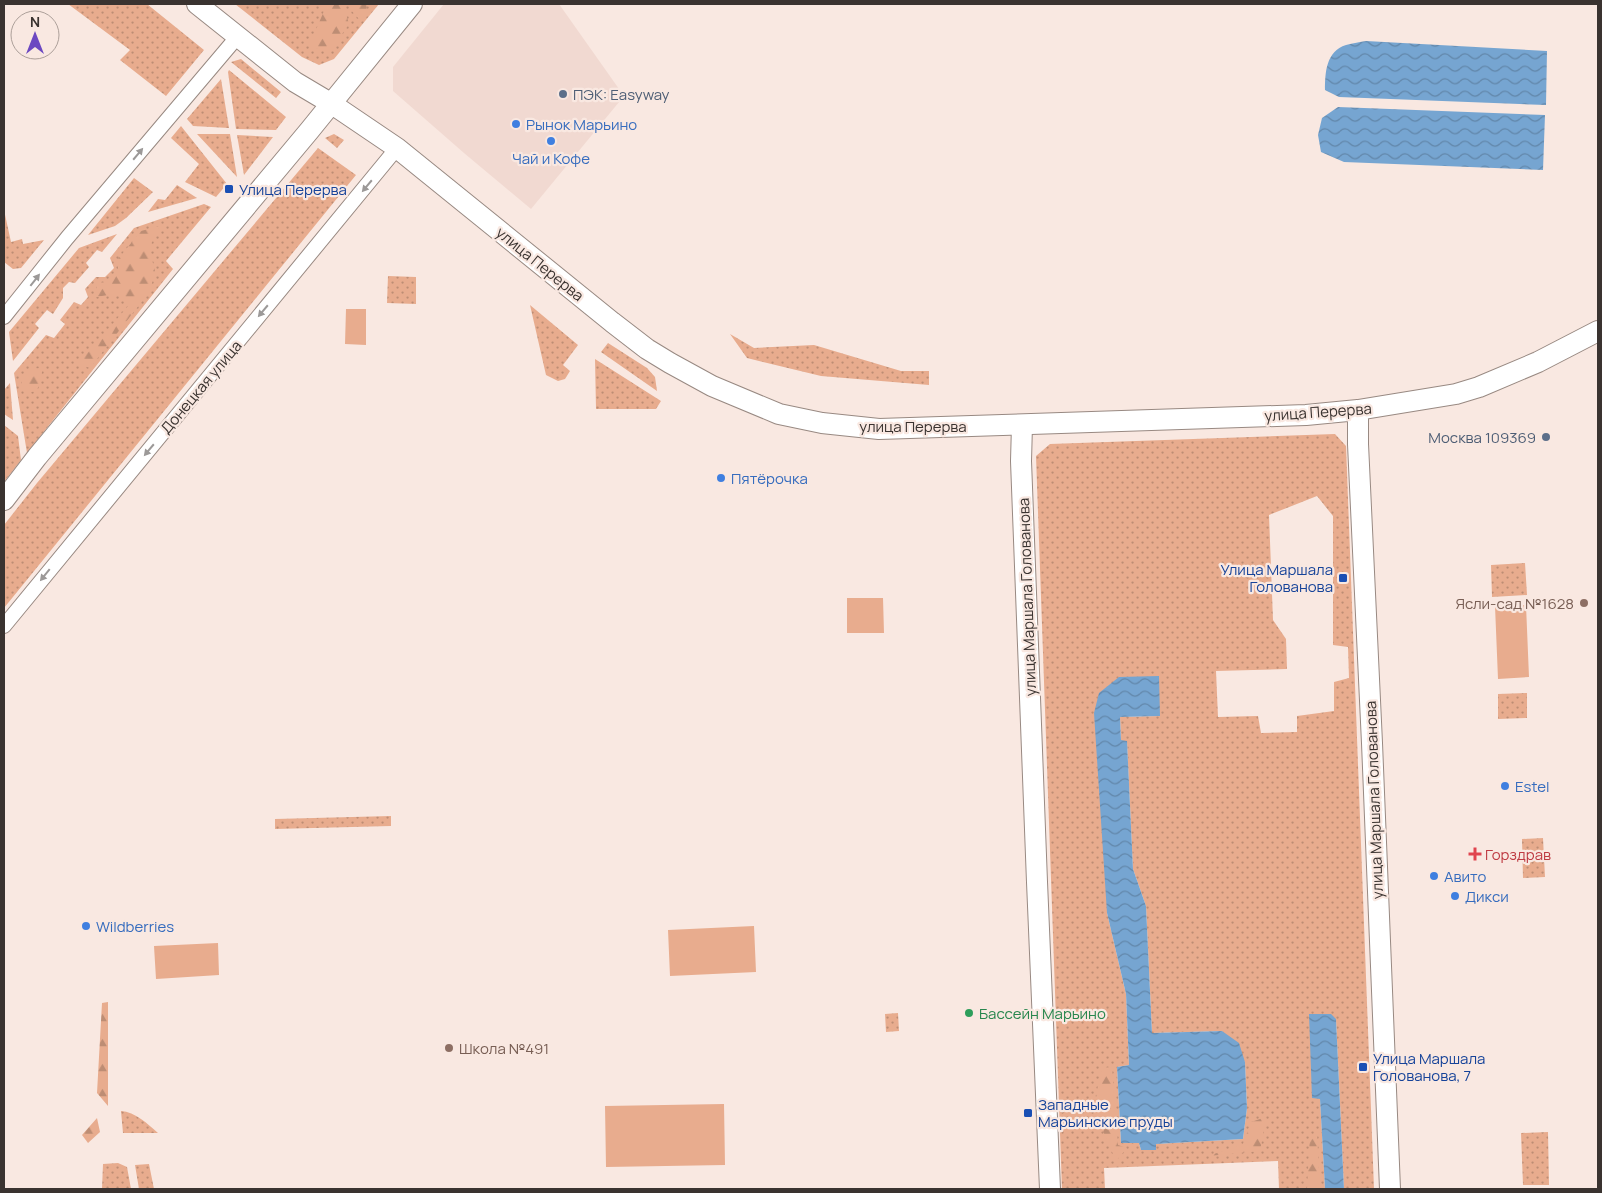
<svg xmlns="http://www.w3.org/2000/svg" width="1602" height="1193" font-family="Manrope,sans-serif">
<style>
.commercial{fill:#f1d9d1}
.grass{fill:url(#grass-dots);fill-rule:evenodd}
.forest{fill:url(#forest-firs)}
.garden{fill:#e8ac8e}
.water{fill:url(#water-waves)}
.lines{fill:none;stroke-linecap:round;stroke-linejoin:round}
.street-casing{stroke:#988982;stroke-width:16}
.secondary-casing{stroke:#988982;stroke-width:22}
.street{stroke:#fff;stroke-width:14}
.secondary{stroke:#fff;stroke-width:20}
.oneway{fill:#9c9998}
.service-dot{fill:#5c6f8a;stroke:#f9e8e1;stroke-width:2}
.shop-dot{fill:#3f7fe0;stroke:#f9e8e1;stroke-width:2}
.transit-dot{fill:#1a4fb4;stroke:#f9e8e1;stroke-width:2}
.education-dot{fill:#8d6e63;stroke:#f9e8e1;stroke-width:2}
.health-dot{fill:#e0444e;stroke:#f9e8e1;stroke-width:2}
.leisure-dot{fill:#2e9e5b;stroke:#f9e8e1;stroke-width:2}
.labels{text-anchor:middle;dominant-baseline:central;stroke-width:4.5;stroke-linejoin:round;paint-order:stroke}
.service-label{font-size:15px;fill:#4e5e75;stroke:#f9e8e1;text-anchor:start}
.shop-label{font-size:15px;fill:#366cbe;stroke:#f9e8e1;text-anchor:start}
.transit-label{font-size:15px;fill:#164399;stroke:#f9e8e1;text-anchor:start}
.street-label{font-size:15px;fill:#3a3330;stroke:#f9e8e1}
.education-label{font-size:15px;fill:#785e54;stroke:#f9e8e1;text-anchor:end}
.health-label{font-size:15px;fill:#be3a42;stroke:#f9e8e1;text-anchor:start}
.leisure-label{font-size:15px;fill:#27864d;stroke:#f9e8e1;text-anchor:start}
</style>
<defs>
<pattern id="grass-dots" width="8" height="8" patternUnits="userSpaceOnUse" patternTransform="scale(1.25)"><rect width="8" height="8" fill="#e8ac8e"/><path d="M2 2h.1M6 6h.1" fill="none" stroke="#bd8d74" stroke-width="1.8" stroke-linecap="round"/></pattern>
<pattern id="forest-firs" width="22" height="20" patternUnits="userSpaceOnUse" patternTransform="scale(1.25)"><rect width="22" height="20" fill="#e8ac8e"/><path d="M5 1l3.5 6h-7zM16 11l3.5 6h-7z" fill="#bd8d74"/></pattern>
<pattern id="water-waves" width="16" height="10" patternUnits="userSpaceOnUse" patternTransform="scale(1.25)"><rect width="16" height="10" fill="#76a5d1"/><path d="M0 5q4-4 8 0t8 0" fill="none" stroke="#6287aa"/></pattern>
</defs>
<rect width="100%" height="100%" fill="#f9e8e1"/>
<path class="commercial" d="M 444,4 L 559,4 L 624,96 L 531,209 L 464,153 L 393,91 L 393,67 Z"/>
<path class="grass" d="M 68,4 L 147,4 L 204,50 L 166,96 L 120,60 L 130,50 Z
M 235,4 L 379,4 L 334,59 L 319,65 L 302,57 Z
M 241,59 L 281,92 L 276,98 L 231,62 Z
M 229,70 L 286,117 L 276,130 L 236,129 L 228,72 Z
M 221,79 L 229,128 L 193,126 L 187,119 Z
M 181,126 L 227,184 L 216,197 L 185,182 L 199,164 L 171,138 Z
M 197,134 L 230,134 L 237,177 Z
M 334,134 L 344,140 L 337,148 L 325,138 Z
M 237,135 L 273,137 L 244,175 Z
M 318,148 L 356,175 L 4,608 L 4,525 L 37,483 Z
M 134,178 L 153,192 L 126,218 L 115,226 L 88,235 Z
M 177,185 L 197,198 L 148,212 L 158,199 L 165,200 Z
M 204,204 L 211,207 L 166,261 L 173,269 L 27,453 L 14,373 L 46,335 L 54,338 L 65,324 L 60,320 L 74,302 L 81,305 L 88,297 L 85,289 L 96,277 L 105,277 L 114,268 L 110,258 L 134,228 Z
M 4,210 L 11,242 L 22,239 L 23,244 L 44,240 L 21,268 L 13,269 L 4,262 Z
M 117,234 L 102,252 L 97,250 L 86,263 L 89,267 L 75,283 L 69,282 L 63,288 L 63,298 L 53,314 L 47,310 L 35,324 L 39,328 L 13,361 L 9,332 L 79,248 Z
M 388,276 L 416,277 L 416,304 L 387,303 Z
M 530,305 L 578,345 L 563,365 L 570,371 L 565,379 L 558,381 L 546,375 Z
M 730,334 L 754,348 L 814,345 L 901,371 L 929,371 L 929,385 L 821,376 L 747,358 Z
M 608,343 L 647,368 L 655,377 L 657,391 L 601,352 Z
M 595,359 L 661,401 L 656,409 L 596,409 Z
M 10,383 L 13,420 L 4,414 L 4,390 Z
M 4,425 L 18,436 L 21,460 L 4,482 Z
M 1335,434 L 1346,446 L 1374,1189 L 1344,1189 L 1336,1019 L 1312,1098 L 1320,1098 L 1325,1189 L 1279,1189 L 1278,1161 L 1104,1168 L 1105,1189 L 1062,1189 L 1036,456 L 1050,444 ZM 1317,496 L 1333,516 L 1333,645 L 1348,647 L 1349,678 L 1334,682 L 1334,711 L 1297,716 L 1297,732 L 1261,733 L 1258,716 L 1218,717 L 1216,671 L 1287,669 L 1286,639 L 1273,620 L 1269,515 ZM 1119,677 L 1160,716 L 1120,717 L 1121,741 L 1127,742 L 1133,869 L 1146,906 L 1152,1033 L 1222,1031 L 1245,1062 L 1247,1108 L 1243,1139 L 1156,1144 L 1155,1150 L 1141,1150 L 1139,1143 L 1121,1143 L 1117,1067 L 1129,1065 L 1126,994 L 1107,913 Z
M 1525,563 L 1527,595 L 1492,597 L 1491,565 Z
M 1527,693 L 1527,718 L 1498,719 L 1498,694 Z
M 391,816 L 391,826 L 275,829 L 275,819 Z
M 1543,838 L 1545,877 L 1523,878 L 1522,839 Z
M 898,1013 L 899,1031 L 886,1032 L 885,1014 Z
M 121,1111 C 135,1112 148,1124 158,1133 L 123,1133 Z
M 1548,1132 L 1549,1185 L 1523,1185 L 1521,1133 Z
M 118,1163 L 127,1167 L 131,1189 L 102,1189 L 103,1164 Z
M 149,1164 L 154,1189 L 139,1189 L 135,1165 Z"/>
<path class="forest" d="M 327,4 L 343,4 L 349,24 L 329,53 L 309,46 Z
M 350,4 L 367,4 L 366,12 L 359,19 L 350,9 Z
M 160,226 L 149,248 L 155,271 L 150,291 L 90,368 L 78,364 L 129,305 L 120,293 L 96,297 L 97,283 L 108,282 L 118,271 L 118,259 L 141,231 Z
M 43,368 L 37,391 L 24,393 L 21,379 L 28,369 Z
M 108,1002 L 108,1106 L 97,1093 L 102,1003 Z
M 1112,1067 L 1118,1145 L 1127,1148 L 1116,1161 L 1093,1108 L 1102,1068 Z
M 1266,1117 L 1260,1151 L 1208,1156 L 1243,1144 L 1251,1122 Z
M 97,1118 L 100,1132 L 88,1143 L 82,1135 Z
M 1317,1133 L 1320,1189 L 1307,1189 L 1310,1135 Z"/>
<path class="garden" d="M 346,309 L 366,309 L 366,345 L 345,344 Z
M 847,598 L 883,598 L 884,633 L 847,633 Z
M 1526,605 L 1529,677 L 1498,679 L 1495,606 Z
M 754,926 L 756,972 L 670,976 L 668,930 Z
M 218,943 L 219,975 L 156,979 L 154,946 Z
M 724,1104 L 725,1165 L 606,1167 L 605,1106 Z"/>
<path class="water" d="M 1366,41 L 1547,51 L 1546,105 L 1339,97 L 1325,90 C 1325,73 1326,51 1346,45 C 1353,43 1360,42 1366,41 Z
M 1338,107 L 1545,115 L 1543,170 L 1344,162 L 1321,152 L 1318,135 L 1322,118 Z
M 1159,676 L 1160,716 L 1120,717 L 1121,740 L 1127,741 L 1133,869 L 1146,906 L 1152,1033 L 1222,1031 L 1239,1043 L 1245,1062 L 1247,1108 L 1243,1139 L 1156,1144 L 1156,1150 L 1141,1150 L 1139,1143 L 1121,1143 L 1117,1067 L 1129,1065 L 1126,994 L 1107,913 L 1094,713 L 1099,693 L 1119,677 Z
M 1309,1014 L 1331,1014 L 1336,1019 L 1344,1189 L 1325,1189 L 1320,1099 L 1312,1098 Z"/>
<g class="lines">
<defs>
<path id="street" d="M 4,317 L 67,238 L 238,36
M 4,626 L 397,148"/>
<path id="secondary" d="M 197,4 L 295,82 L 332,104 L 397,148 L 612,322 L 647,349 L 670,363 L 712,386 L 779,414 L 822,423 L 879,429 L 1306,415 L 1358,410 L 1456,394 L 1479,387 L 1538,362 L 1598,331
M 1358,410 L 1358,444 L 1372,743 L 1390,1189
M 1022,425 L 1021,461 L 1037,882 L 1050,1189
M 4,500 L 37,457 L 309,131 L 412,4"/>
</defs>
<use href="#street" class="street-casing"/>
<use href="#secondary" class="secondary-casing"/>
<use href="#street" class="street"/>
<use href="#secondary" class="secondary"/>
</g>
<defs><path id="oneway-solid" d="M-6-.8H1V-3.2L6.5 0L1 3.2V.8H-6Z" transform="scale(1.25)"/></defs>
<g class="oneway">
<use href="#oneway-solid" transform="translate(138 154) rotate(-50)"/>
<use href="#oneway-solid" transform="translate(367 186) rotate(130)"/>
<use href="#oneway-solid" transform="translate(35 280) rotate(-52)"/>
<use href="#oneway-solid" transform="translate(263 311) rotate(130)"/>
<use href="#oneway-solid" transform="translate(149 450) rotate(130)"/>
<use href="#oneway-solid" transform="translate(45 575) rotate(129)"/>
</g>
<g class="service-dot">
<circle cx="563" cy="94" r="5"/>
<circle cx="1546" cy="437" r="5"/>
</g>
<g class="shop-dot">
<circle cx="516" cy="124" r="5"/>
<circle cx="551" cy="141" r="5"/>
<circle cx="721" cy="478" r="5"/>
<circle cx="1505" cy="786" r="5"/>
<circle cx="1434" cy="876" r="5"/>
<circle cx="1455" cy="896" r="5"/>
<circle cx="86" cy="926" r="5"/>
</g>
<g class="transit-dot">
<rect x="224" y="184" width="10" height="10" rx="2.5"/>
<rect x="1338" y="573" width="10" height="10" rx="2.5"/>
<rect x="1358" y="1062" width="10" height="10" rx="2.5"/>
<rect x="1023" y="1108" width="10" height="10" rx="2.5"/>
</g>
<g class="education-dot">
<circle cx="1584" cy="603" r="5"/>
<circle cx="449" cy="1048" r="5"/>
</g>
<path class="health-dot" d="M1472.5 846.5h5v5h5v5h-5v5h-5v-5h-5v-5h5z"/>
<circle class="leisure-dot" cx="969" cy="1013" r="5"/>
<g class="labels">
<g class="service-label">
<text x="573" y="94">ПЭК: Easyway</text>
<text x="1536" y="437" text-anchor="end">Москва 109369</text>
</g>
<g class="shop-label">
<text x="526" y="124">Рынок Марьино</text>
<text x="551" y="158" text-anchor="middle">Чай и Кофе</text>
<text x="731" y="478">Пятёрочка</text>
<text x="1515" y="786">Estel</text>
<text x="1444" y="876">Авито</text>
<text x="1465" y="896">Дикси</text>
<text x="96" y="926">Wildberries</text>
</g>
<g class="transit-label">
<text x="239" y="189">Улица Перерва</text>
<text x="1333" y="569" text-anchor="end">Улица Маршала<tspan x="1333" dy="17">Голованова</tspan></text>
<text x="1373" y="1058">Улица Маршала<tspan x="1373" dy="17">Голованова, 7</tspan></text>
<text x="1038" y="1104">Западные<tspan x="1038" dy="17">Марьинские пруды</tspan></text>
</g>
<g class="street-label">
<text transform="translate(540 264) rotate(39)">улица Перерва</text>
<text transform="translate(201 387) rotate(-50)">Донецкая улица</text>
<text transform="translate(1318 412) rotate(-4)">улица Перерва</text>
<text x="913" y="426">улица Перерва</text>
<text transform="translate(1027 597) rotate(-92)">улица Маршала Голованова</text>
<text transform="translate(1374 800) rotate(-92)">улица Маршала Голованова</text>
</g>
<g class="education-label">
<text x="1574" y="603">Ясли-сад №1628</text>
<text x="459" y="1048" text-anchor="start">Школа №491</text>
</g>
<g class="health-label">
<text x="1485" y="854">Горздрав</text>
</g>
<g class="leisure-label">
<text x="979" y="1013">Бассейн Марьино</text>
</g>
</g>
<rect width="1602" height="1193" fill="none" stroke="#3a3330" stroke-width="10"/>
<g transform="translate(35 35)"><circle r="24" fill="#f9e8e1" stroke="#ada09a"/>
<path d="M0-4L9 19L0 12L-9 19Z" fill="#6c48c1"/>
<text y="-8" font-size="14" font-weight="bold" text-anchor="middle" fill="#3a3330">N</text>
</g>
</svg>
